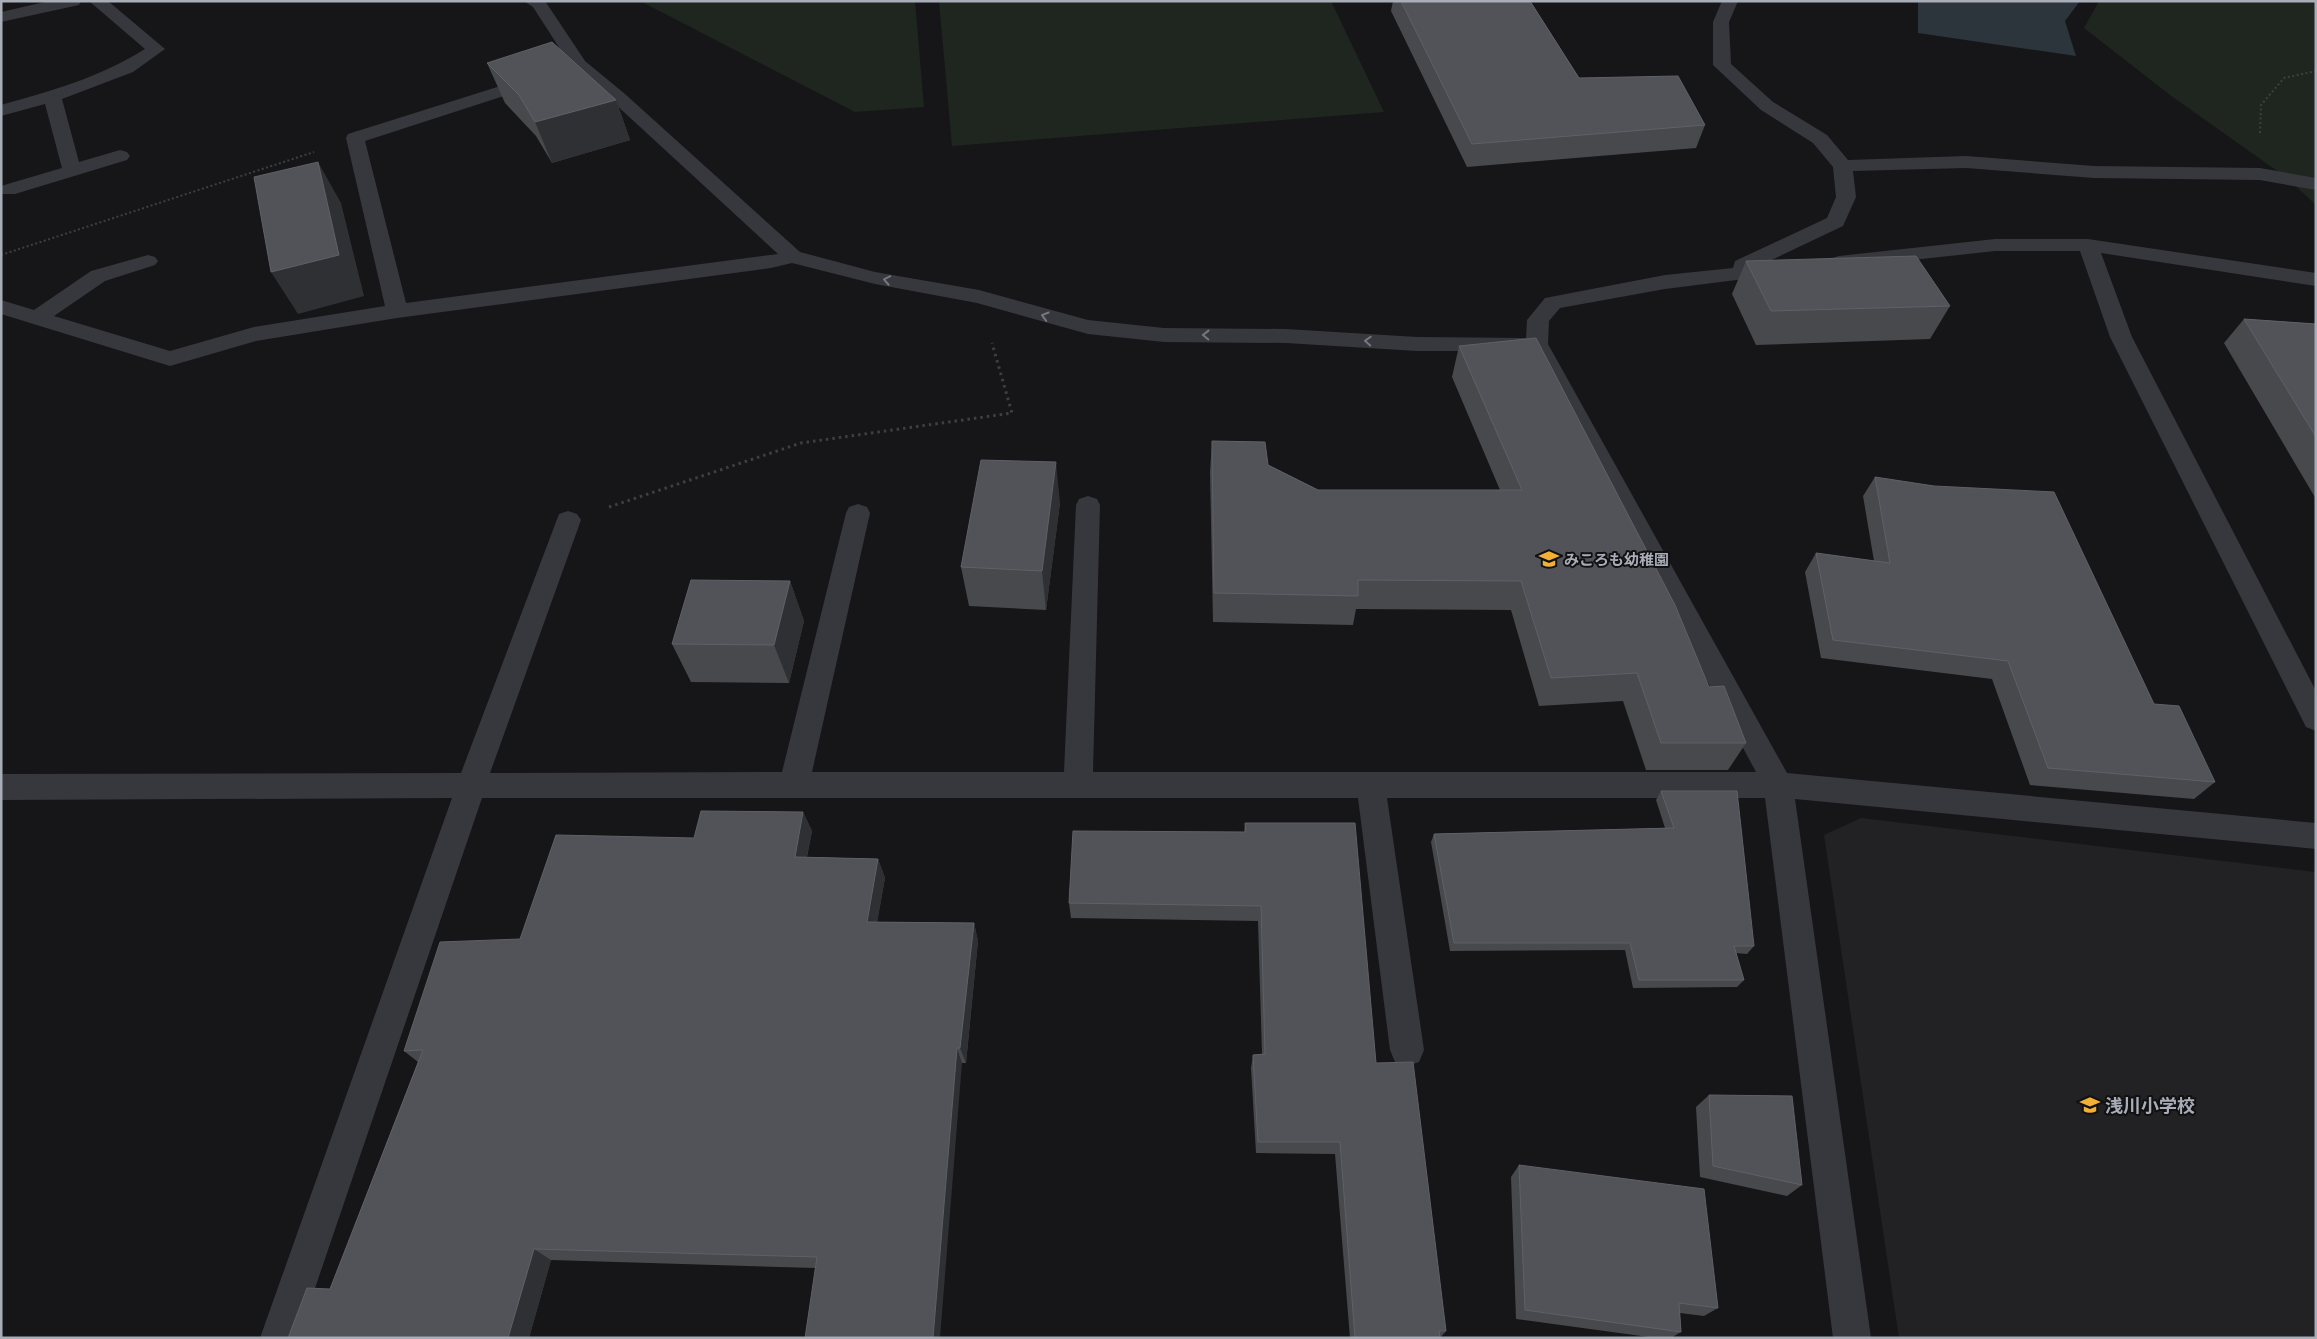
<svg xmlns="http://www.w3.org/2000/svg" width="2317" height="1339" font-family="'PT Sans Narrow','Noto Sans JP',sans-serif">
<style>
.built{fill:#222225}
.green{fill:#1e261f}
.water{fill:#2c353c}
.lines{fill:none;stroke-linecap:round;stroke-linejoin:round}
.path-far1{stroke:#3d3f44;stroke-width:2;stroke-dasharray:2 2.5;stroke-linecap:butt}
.path{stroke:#3d3f44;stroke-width:3;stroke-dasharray:2.5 4;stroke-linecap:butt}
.minor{fill:#37383d;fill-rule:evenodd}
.wall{fill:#47494d}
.shaded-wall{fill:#2f3033}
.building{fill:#525359;stroke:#5f6168}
.oneway{stroke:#757881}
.labels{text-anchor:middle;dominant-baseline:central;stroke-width:4;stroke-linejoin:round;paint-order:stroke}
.poi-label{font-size:15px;font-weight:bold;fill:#a8adb8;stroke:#111113;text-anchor:start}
.near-poi-label{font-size:18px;font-weight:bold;fill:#a8adb8;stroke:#111113;text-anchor:start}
</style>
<rect width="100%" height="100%" fill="#161618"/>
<path class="built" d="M 1861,818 L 2316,872 L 2316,1338 L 1899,1338 L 1824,835 Z"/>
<path class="green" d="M 640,1 L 915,1 L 924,107 L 855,112 Z
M 939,1 L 1331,1 L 1384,112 L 952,146 Z
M 2099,1 L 2316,1 L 2316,205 L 2287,178 L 2170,95 L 2084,28 Z"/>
<path class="water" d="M 1918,1 L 2080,1 L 2065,21 L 2076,56 L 1918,33 Z"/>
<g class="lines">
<path class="path-far1" d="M 2260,133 L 2261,105 L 2284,78 L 2316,71
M 1,255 L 314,152"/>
<path class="path" d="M 609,507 L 801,443 L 1012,413 L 992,343"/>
<path class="minor" d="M 49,1 L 81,1 L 79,5 L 1,22 L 1,12 Z
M 89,1 L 108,1 L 165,49 L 133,72 L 62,99 L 79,162 L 120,150 L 127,152 L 130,156 L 127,160 L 15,194 L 1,194 L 1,186 L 62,168 L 45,104 L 1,116 L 1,105 C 51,91 101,77 145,49 Z
M 524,1 L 545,1 L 585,61 L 625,94 L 800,252 L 875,272 L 979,290 L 1088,320 L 1164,328 L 1286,329 L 1417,337 L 1526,338 L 1527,320 L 1545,298 L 1665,275 L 1733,268 L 1735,261 L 1827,218 L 1836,197 L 1833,167 L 1813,143 L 1761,110 L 1713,65 L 1713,22 L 1722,1 L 1738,1 L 1729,22 L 1731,64 L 1773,102 L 1827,135 L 1848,160 L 1966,156 L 2094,166 L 2260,168 L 2316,178 L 2316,190 L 2260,180 L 2094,178 L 1966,168 L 1853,171 L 1856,197 L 1843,226 L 1763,264 L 1777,263 L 1784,264 L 1787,269 L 1784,274 L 1665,289 L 1560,308 L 1549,321 L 1548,344 L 1787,773 L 2316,823 L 2316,849 L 1795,799 L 1871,1338 L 1833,1338 L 1765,798 L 1387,798 L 1424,1050 L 1419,1062 L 1407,1066 L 1395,1062 L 1390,1050 L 1358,798 L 482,798 L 298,1338 L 260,1338 L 452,798 L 1,800 L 1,774 L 461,773 L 559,514 L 568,511 L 577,514 L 581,520 L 490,773 L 782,772 L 846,513 L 849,507 L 858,504 L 867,507 L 870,513 L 812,772 L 1064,772 L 1076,505 L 1079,499 L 1088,496 L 1097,499 L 1100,505 L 1093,772 L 1756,772 L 1528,348 L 1520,351 L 1417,351 L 1286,343 L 1164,342 L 1088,334 L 977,303 L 875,284 L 792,263 L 771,268 L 397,318 L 256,341 L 170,366 L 1,314 L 1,300 L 34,310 L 91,271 L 148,255 L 155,257 L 158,261 L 155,265 L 105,281 L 54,316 L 170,351 L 254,327 L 385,306 L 346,138 L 348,134 L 535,75 L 541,76 L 544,80 L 541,84 L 365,141 L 406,303 L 778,254 L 613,102 L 573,69 L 533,7 Z
M 1995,239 L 2088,239 L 2316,273 L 2316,286 L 2101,253 L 2132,337 L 2316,691 L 2316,731 L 2306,727 L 2110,337 L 2080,251 L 1995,251 L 1839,268 L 1832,266 L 1829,262 L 1832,258 L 1839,256 Z"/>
</g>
<path class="wall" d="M 1393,1 L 1530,1 L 1579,78 L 1705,125 L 1696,148 L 1467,167 L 1391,11 Z
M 487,63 L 616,100 L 630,140 L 552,163 L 536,136 L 505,103 Z
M 1746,261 L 1950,306 L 1930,339 L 1756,345 L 1732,294 Z
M 2244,319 L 2316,324 L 2316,499 L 2224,343 Z
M 1459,346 L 1709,687 L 1746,743 L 1728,770 L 1646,770 L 1623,701 L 1539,706 L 1511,610 L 1356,609 L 1353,625 L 1213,622 L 1210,472 L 1212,441 L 1268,465 L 1318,490 L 1500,490 L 1452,377 Z
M 1875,477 L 2154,704 L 2215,782 L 2194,799 L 2030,785 L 1992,679 L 1821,658 L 1805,572 L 1816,553 L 1874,561 L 1863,496 Z
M 1060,503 L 1046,610 L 969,606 L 961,567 Z
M 790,581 L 804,621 L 789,683 L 691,682 L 672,644 Z
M 1661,791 L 1754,946 L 1747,954 L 1736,953 L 1744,980 L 1737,987 L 1633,988 L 1625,950 L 1450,951 L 1431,842 L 1434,834 L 1665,828 L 1656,800 Z
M 803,812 L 812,831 L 807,857 L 878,859 L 885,878 L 877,922 L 974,923 L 978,941 L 966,1063 L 962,1063 L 815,1268 L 551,1260 L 529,1338 L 288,1338 L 330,1289 L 418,1062 L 404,1051 L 520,939 L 694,838 Z
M 1245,823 L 1376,1063 L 1446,1331 L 1440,1338 L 1350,1338 L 1335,1154 L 1256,1153 L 1251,1068 L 1253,1055 L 1262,1054 L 1258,921 L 1071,918 L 1069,903 L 1244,832 Z
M 1709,1095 L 1802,1185 L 1787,1196 L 1700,1177 L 1696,1107 Z
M 1519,1165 L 1718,1308 L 1704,1316 L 1680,1313 L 1681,1332 L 1671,1338 L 1656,1338 L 1516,1319 L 1511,1177 Z"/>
<path class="shaded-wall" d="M 616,100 L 630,140 L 552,163 L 535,122 Z
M 318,162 L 341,203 L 364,296 L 298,314 L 271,272 Z
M 1056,462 L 1060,503 L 1046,610 L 1042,571 Z
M 790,581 L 804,621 L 789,683 L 774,645 Z
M 803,812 L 812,831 L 803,875 L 795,857 Z
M 878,859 L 885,878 L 874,940 L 867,922 Z
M 974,923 L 978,941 L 966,1063 L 960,1048 Z
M 957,1048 L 962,1063 L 940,1338 L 933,1338 Z
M 534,1249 L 551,1260 L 529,1338 L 508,1338 Z"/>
<path class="building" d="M 1401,1 L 1530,1 L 1579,78 L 1678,76 L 1705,125 L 1472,144 Z
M 552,42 L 616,100 L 535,122 L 519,95 L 487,63 Z
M 318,162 L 339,255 L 271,272 L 254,177 Z
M 1916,256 L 1950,306 L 1771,311 L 1746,261 Z
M 2244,319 L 2316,324 L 2316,437 Z
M 1536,338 L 1675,605 L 1709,687 L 1724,686 L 1746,743 L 1661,743 L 1637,673 L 1551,678 L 1521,581 L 1358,580 L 1358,596 L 1214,593 L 1212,441 L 1265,442 L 1268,465 L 1318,490 L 1522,490 L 1459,346 Z
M 981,460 L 1056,462 L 1042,571 L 961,567 Z
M 1875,477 L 1934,486 L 2054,492 L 2154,704 L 2179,706 L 2215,782 L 2048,768 L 2008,661 L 1833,640 L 1816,553 L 1890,563 Z
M 691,580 L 790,581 L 774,645 L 672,644 Z
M 1661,791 L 1737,791 L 1754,946 L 1734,946 L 1744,980 L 1639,980 L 1630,943 L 1454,943 L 1434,834 L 1674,828 Z
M 701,811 L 803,812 L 795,857 L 878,859 L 867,922 L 974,923 L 960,1048 L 957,1048 L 933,1338 L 805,1338 L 817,1257 L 534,1249 L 508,1338 L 288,1338 L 307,1288 L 330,1289 L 423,1050 L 404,1051 L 440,942 L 520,939 L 556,835 L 694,838 Z
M 1245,823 L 1355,823 L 1376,1063 L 1413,1062 L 1446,1331 L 1439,1331 L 1440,1338 L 1355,1338 L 1340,1142 L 1258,1142 L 1253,1055 L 1265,1054 L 1261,906 L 1069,903 L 1073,831 L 1246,832 Z
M 1709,1095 L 1792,1096 L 1802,1185 L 1713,1166 Z
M 1519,1165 L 1704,1189 L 1718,1308 L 1679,1303 L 1681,1332 L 1525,1310 Z"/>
<defs><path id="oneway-chevron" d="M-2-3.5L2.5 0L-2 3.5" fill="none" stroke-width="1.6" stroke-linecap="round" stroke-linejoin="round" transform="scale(1.25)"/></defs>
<g class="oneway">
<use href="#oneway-chevron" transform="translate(887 280) rotate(-169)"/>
<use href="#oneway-chevron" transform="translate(1045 316) rotate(-164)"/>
<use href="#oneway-chevron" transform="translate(1206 335) rotate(-179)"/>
<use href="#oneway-chevron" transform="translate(1368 341) rotate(-177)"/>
</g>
<defs>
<symbol id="school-bare" viewBox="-9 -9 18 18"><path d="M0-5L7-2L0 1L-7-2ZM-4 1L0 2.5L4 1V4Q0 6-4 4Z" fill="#f2b134" stroke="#111113" stroke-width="2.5" paint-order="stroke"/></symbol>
</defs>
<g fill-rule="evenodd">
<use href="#school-bare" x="1535" y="545" width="28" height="28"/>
<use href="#school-bare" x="2076" y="1091" width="28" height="28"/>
</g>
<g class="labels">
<g class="poi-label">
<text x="1564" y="559">みころも幼稚園</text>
</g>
<g class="near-poi-label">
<text x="2105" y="1105">浅川小学校</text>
</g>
</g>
<rect width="2317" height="1339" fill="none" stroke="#a8adb8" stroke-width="5"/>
</svg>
